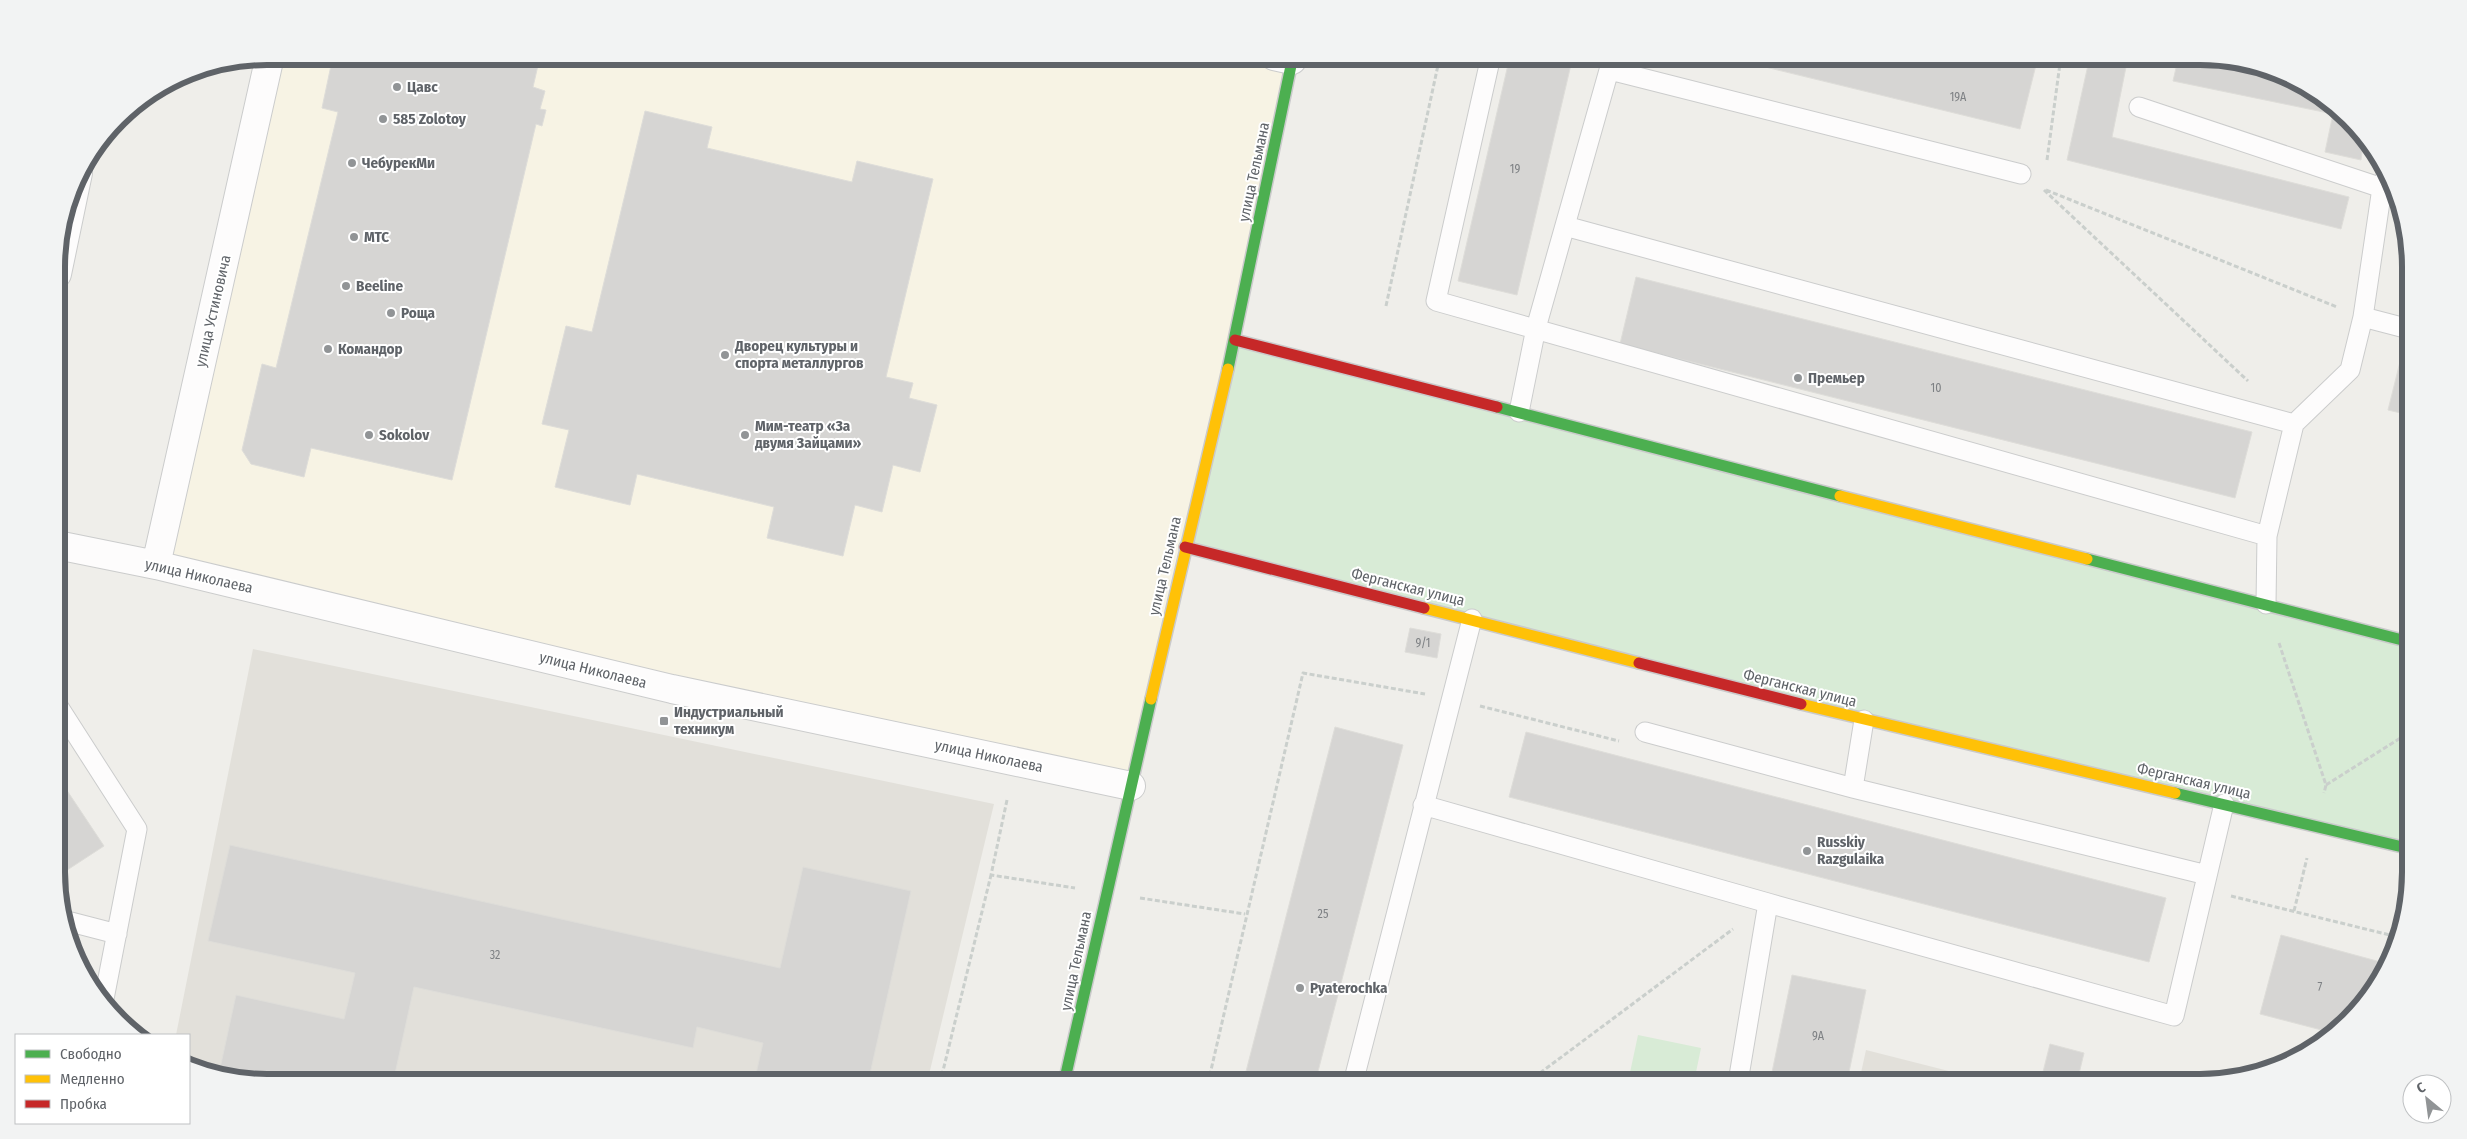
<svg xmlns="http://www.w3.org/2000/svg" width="2467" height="1139" font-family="'Fira Sans Condensed',sans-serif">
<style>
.commercial{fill:#f7f3e4}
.education{fill:#e2e0da}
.green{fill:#d8ebd6}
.building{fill:#d6d5d3;stroke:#deddd9}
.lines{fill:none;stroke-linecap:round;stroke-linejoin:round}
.lane-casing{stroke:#cbcccc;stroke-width:21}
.street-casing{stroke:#cbcccc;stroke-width:30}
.fast-casing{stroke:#cacacb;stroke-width:14}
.slow-casing{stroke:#cacacb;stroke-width:14}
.jam-casing{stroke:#cacacb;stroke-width:14}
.path{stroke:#cacfcc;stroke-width:3;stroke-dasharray:5 2.5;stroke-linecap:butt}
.lane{stroke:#fdfcfc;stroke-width:19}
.street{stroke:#fdfcfc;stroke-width:28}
.fast{stroke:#4caf50;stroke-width:11}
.slow{stroke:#ffc107;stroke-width:11}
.jam{stroke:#c62828;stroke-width:11}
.poi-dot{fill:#919496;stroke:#fff;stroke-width:2}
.labels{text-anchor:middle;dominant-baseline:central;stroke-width:4;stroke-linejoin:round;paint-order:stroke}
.number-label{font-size:12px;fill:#7e8184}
.poi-label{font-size:15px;font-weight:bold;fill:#5f6368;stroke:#fff;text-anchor:start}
.street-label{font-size:15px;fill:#5f6368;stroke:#fff}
.rim{fill:none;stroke:#5f6368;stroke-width:6}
</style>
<rect width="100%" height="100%" fill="#efeeea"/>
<path class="commercial" d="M 270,56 L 1274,56 L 1292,60 L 1131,786 L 156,565 Z"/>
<path class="education" d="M 253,649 L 994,804 L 927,1083 L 267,1083 L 189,1067 L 189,1035 L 176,1035 Z
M 1866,1050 L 1992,1082 L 1859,1082 Z"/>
<path class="green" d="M 1235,340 L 2410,642 L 2411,849 L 1185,547 Z
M 1638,1035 L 1701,1048 L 1694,1082 L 1628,1082 Z"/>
<path class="building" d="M 333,56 L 534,56 L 533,60 L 539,61 L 533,87 L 545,91 L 540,109 L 546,110 L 542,126 L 536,124 L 452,480 L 311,448 L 304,477 L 251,464 L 242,450 L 262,364 L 276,368 L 338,112 L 322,108 Z
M 1510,56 L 1573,56 L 1517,295 L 1458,281 Z
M 1720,56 L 1999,56 L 2036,65 L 2020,129 Z
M 2090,56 L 2200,56 L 2281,72 L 2329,100 L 2364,136 L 2361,160 L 2325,152 L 2333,114 L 2173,81 L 2176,68 L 2128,57 L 2112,137 L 2349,197 L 2341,229 L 2067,160 Z
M 645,111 L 712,127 L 707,148 L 852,182 L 857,161 L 933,179 L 886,377 L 913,383 L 909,398 L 937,405 L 920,472 L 893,465 L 882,512 L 855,505 L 843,556 L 767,538 L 774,507 L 637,474 L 630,505 L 555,487 L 569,430 L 542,424 L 566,326 L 592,332 Z
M 1636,277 L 2252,432 L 2235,498 L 1620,344 Z
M 2403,350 L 2409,352 L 2409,415 L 2388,410 Z
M 1410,628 L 1441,634 L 1437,658 L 1405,652 Z
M 1335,727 L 1403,745 L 1315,1083 L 1243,1083 Z
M 1526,732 L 2166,898 L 2149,962 L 1509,797 Z
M 58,777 L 104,846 L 58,876 Z
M 230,845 L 780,968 L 803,867 L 911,891 L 868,1083 L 754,1083 L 763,1043 L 697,1027 L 693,1048 L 414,987 L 393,1083 L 267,1083 L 219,1073 L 236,995 L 344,1019 L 355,973 L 208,941 Z
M 2281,935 L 2388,964 L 2359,1011 L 2333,1033 L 2260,1014 Z
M 1792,975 L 1866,990 L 1847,1082 L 1770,1082 Z
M 2050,1044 L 2084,1053 L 2077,1082 L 2052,1082 L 2041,1080 Z"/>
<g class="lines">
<defs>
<path id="lane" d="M 1491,56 L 1436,301 L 2267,536
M 1610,70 L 2021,174
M 2139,107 L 2382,188
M 1565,226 L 2294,424 L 2267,536 L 2266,604
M 2363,317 L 2409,329
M 1519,412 L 1536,328 L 1613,56
M 2294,424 L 2350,370 L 2363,317 L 2382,188 L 2387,173
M 58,706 L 137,829 L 103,1004
M 1645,732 L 1853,788 L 2207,875
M 1853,788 L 1864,720
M 1423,805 L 1768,903
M 63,920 L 117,934
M 1738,1082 L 1768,903 L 2174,1016 L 2224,804
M 1353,1083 L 1472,619"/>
<path id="street" d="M 1274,56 L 1292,60
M 57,274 L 78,173
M 57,545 L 156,565 L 672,689 L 1131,786
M 156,565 L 270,56"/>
<path id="fast" d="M 1228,369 L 1293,56
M 1497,407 L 1840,496
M 2087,559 L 2410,642
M 2175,793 L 2411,849
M 1064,1083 L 1151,699"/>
<path id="slow" d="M 1840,496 L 2087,559
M 1424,608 L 1639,663
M 1151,699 L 1228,369
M 1801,704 L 2175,793"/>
<path id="jam" d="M 1235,340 L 1497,407
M 1185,547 L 1424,608
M 1639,663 L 1801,704"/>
</defs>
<use href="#lane" class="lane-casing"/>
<use href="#street" class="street-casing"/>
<use href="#fast" class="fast-casing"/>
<use href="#slow" class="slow-casing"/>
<use href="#jam" class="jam-casing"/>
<path class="path" d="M 2047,160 L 2061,56
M 2044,190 L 2248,381
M 2046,190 L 2337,307
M 1386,306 L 1440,56
M 2279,643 L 2326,785 L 2324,793
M 1480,706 L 1619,741
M 2326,785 L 2410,732
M 1007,800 L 991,875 L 1075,888
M 2231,896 L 2398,937
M 1140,898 L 1245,914
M 2294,911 L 2307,858
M 1528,1082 L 1733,929
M 940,1083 L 991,875
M 1208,1083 L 1303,673 L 1425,694"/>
<use href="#lane" class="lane"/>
<use href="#street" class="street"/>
<use href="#fast" class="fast"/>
<use href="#slow" class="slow"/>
<use href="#jam" class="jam"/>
</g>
<g class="poi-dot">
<circle cx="397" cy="87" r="5"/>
<circle cx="383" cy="119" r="5"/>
<circle cx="352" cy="163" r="5"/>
<circle cx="354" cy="237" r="5"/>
<circle cx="346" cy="286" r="5"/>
<circle cx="391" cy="313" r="5"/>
<circle cx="328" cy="349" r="5"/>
<circle cx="725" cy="355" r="5"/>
<circle cx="1798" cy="378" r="5"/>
<circle cx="369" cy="435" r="5"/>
<circle cx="745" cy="435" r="5"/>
<rect x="659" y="716" width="10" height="10" rx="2.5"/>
<circle cx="1807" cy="851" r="5"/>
<circle cx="1300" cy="988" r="5"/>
</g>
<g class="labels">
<g class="number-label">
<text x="1958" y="97">19А</text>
<text x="1515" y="169">19</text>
<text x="1936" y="388">10</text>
<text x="1423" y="643">9/1</text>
<text x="1323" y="914">25</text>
<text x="495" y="955">32</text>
<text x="2320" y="987">7</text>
<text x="1818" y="1036">9А</text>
</g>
<g class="poi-label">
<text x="407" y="87">Цавс</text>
<text x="393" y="119">585 Zolotoy</text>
<text x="362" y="163">ЧебурекМи</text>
<text x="364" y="237">МТС</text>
<text x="356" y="286">Beeline</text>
<text x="401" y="313">Роща</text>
<text x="735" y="346">Дворец культуры и<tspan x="735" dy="17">спорта металлургов</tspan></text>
<text x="338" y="349">Командор</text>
<text x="1808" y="378">Премьер</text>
<text x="755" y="426">Мим-театр «За<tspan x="755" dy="17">двумя Зайцами»</tspan></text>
<text x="379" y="435">Sokolov</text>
<text x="674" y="712">Индустриальный<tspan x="674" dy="17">техникум</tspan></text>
<text x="1817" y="842">Russkiy<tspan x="1817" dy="17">Razgulaika</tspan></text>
<text x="1310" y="988">Pyaterochka</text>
</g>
<g class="street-label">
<text transform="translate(1254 172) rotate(-78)">улица Тельмана</text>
<text transform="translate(213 311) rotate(-77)">улица Устиновича</text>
<text transform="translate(1165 566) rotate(-77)">улица Тельмана</text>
<text transform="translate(199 576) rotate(13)">улица Николаева</text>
<text transform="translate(1408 587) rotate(14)">Ферганская улица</text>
<text transform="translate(593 670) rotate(14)">улица Николаева</text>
<text transform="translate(1800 688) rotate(14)">Ферганская улица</text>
<text transform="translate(989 756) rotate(12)">улица Николаева</text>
<text transform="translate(2194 781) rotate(13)">Ферганская улица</text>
<text transform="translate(1076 961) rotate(-78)">улица Тельмана</text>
</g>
</g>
<path d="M0 0H2467V1139H0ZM267 65H2200A202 202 0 0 1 2402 267V872A202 202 0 0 1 2200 1074H267A202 202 0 0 1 65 872V267A202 202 0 0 1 267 65Z" fill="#f2f3f3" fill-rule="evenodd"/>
<path class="rim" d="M267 65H2200A202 202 0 0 1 2402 267V872A202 202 0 0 1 2200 1074H267A202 202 0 0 1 65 872V267A202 202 0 0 1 267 65Z"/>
<rect x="15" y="1034" width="175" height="90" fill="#ffffff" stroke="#bfc1c3"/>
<rect x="25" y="1050" width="25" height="8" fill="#4caf50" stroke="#bfc1c3"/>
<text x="60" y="1059" font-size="15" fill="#5f6368">Свободно</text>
<rect x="25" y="1075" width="25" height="8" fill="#ffc107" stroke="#bfc1c3"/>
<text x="60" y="1084" font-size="15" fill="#5f6368">Медленно</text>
<rect x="25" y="1100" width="25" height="8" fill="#c62828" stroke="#bfc1c3"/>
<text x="60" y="1109" font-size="15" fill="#5f6368">Пробка</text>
<g transform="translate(2427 1099) rotate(331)"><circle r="24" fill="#ffffff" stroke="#bfc1c3"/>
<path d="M0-4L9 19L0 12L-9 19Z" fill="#919496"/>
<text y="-8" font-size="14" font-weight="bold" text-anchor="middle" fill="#5f6368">С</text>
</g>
</svg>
